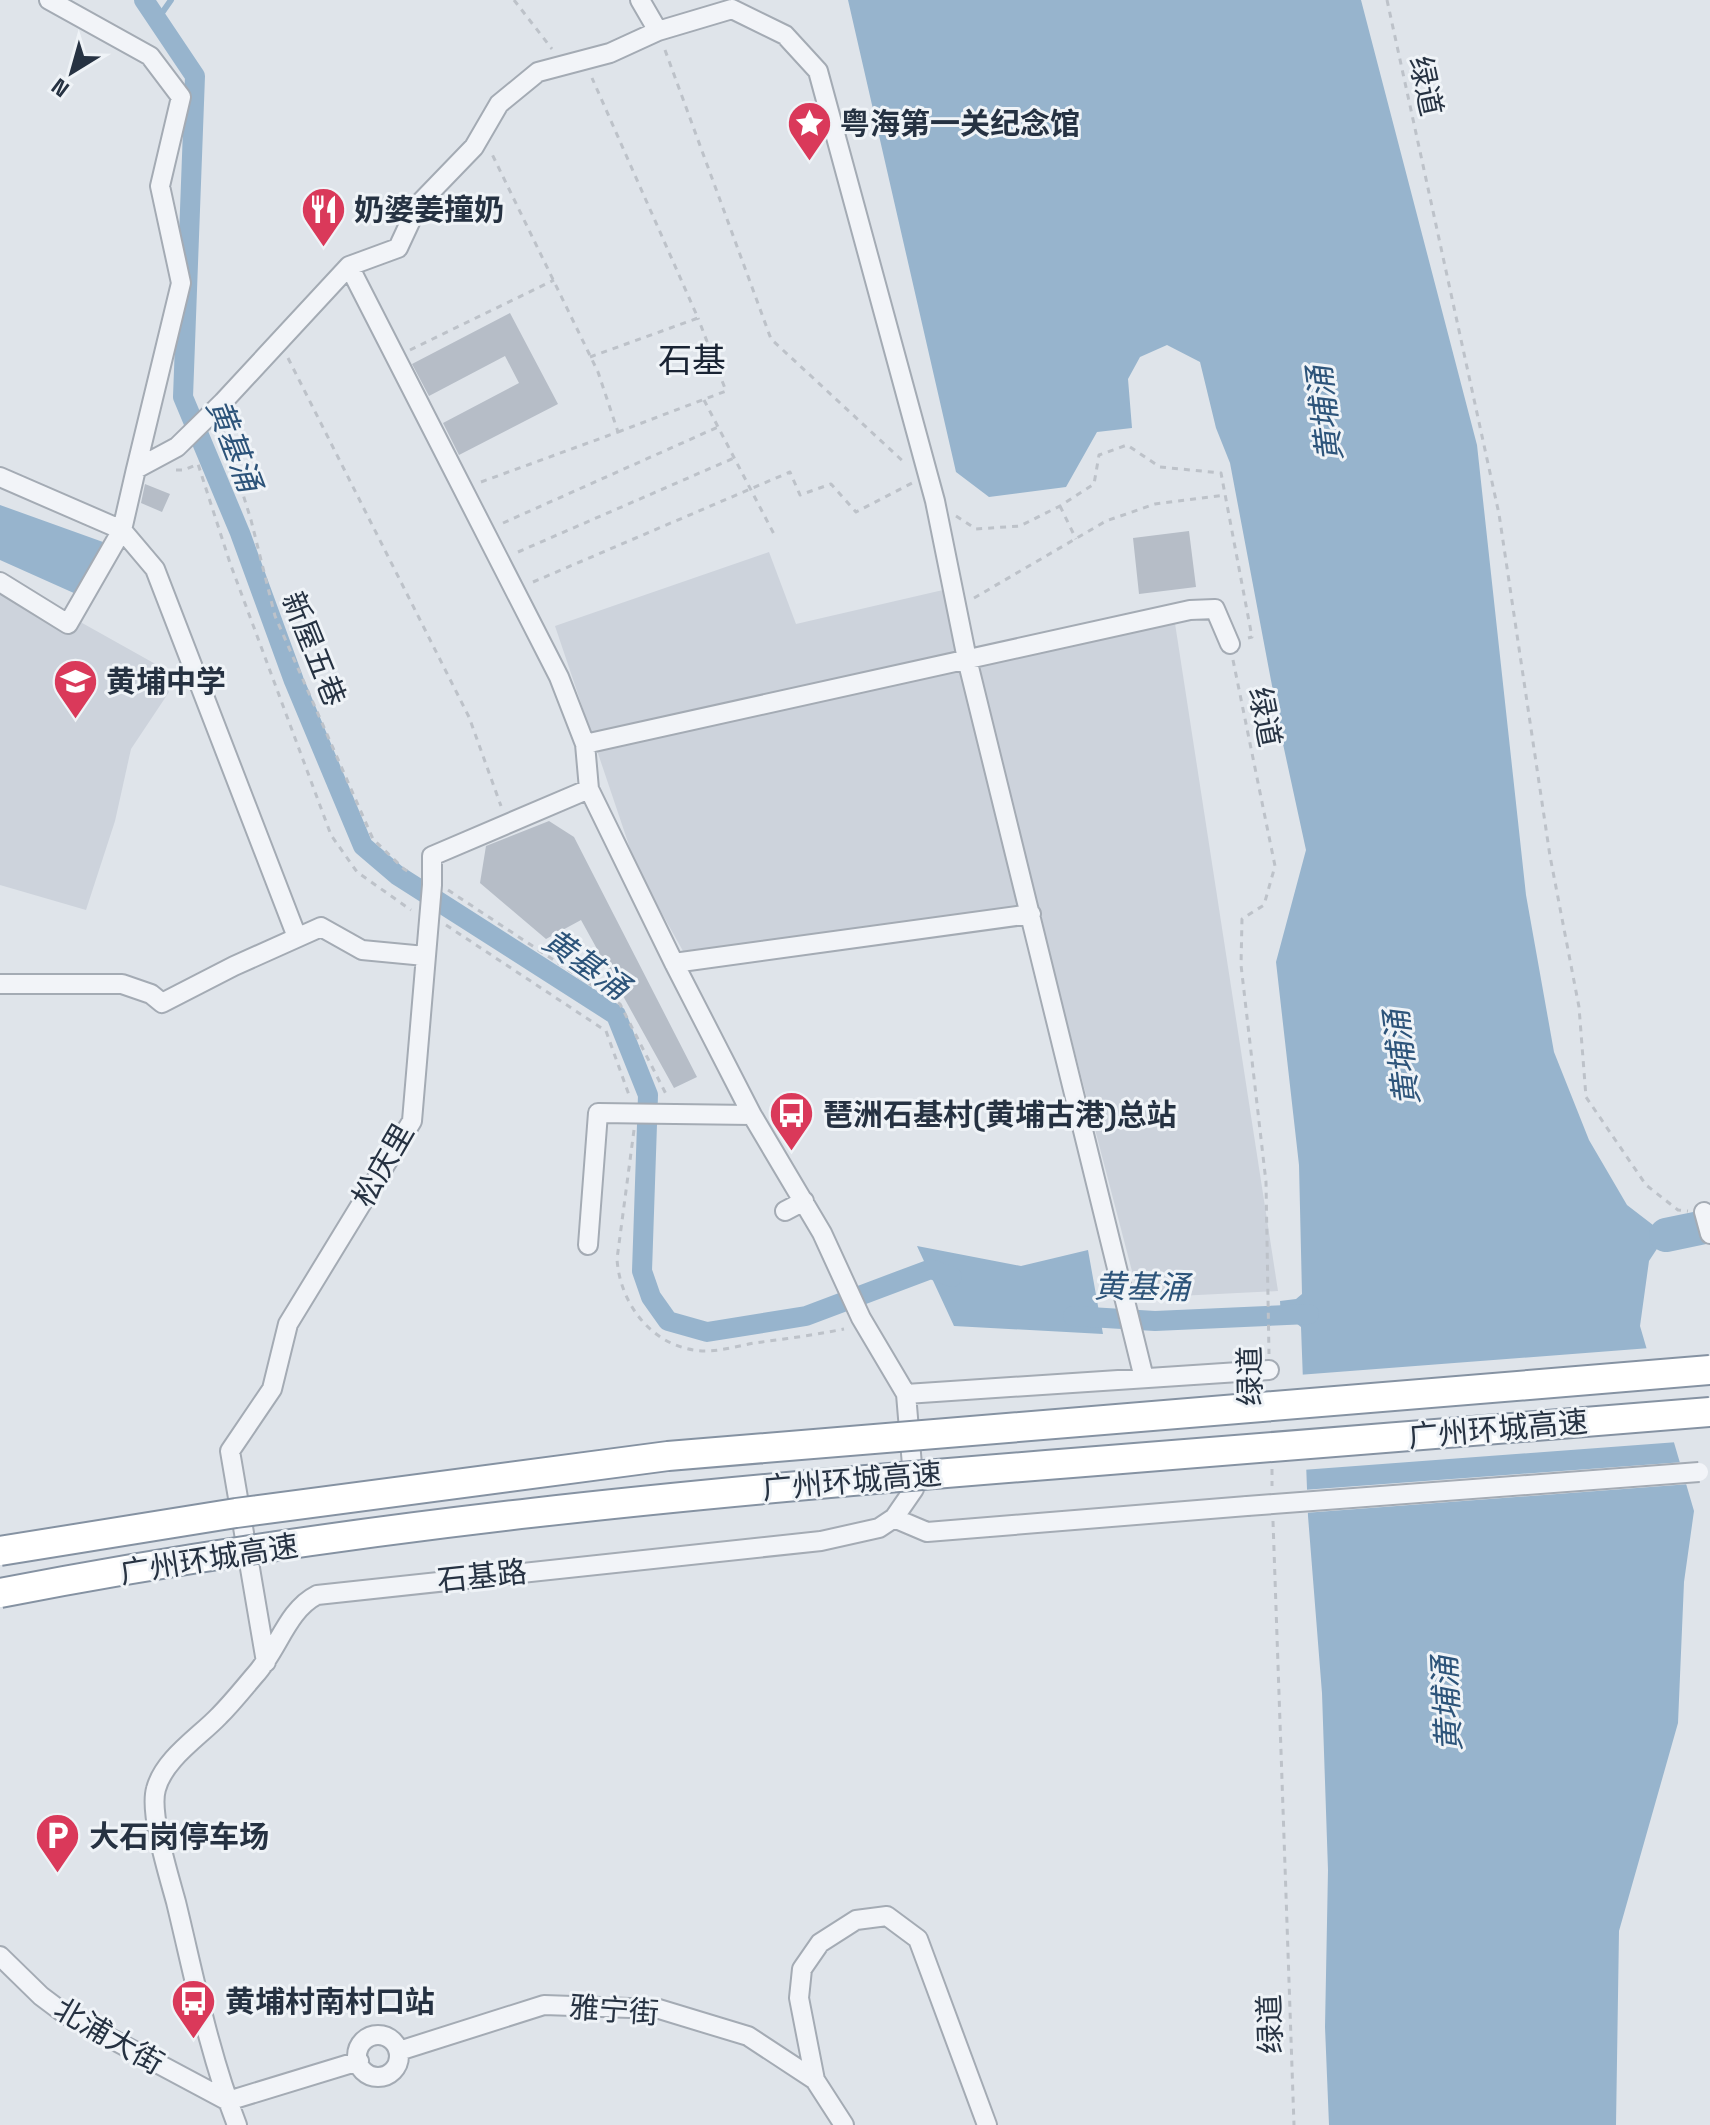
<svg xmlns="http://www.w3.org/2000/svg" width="1710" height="2125" font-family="'Space Grotesk','Noto Sans SC',sans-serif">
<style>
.built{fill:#cdd3dc}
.water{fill:#97b4cd}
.pier{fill:#dfe4ea}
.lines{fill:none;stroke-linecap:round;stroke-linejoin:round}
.stream{stroke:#97b4cd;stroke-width:6}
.canal{stroke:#97b4cd;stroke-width:20}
.river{stroke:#97b4cd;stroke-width:34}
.building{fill:#b6bdc7}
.minor-casing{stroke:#a4abb4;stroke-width:22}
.path{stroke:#bdc2c9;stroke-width:3;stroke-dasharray:6 6;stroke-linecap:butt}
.minor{stroke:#f2f4f8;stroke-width:18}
.minor-bridge-casing{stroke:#a4abb4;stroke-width:22;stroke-linecap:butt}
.highway-bridge-casing{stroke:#8592a2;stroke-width:32;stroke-linecap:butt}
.minor-bridge{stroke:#f2f4f8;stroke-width:18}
.highway-bridge{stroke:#fff;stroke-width:28}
.labels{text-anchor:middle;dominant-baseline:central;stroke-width:6;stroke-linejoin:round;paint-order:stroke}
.street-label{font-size:30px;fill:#263242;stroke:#eff3f7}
.poi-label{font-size:30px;font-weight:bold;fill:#263242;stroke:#eff3f7;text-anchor:start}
.water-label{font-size:32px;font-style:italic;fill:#2d547a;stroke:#eff3f7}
.quarter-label{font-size:34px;fill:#192333;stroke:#eff3f7}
</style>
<rect width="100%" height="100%" fill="#dfe4ea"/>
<path class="built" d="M 769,552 L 796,624 L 943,590 L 957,652 L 1172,604 L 1278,1291 L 1139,1298 L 1037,907 L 683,951 L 637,869 L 555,626 Z
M 0,577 L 159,666 L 169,692 L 131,749 L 115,821 L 86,910 L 0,885 Z"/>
<path class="water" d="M 848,0 L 1361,0 L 1477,445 L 1526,895 L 1554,1052 L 1589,1140 L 1627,1205 L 1666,1235 L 1649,1261 L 1640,1326 L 1694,1511 L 1684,1582 L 1678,1723 L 1619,1931 L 1616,2125 L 1329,2125 L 1325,2027 L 1328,1870 L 1322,1693 L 1308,1516 L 1301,1327 L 1296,1323 L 1281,1319 L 1280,1301 L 1296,1299 L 1302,1294 L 1299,1165 L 1276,962 L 1306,850 L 1283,744 L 1230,463 L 1216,428 L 1200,362 L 1167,345 L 1140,357 L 1128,379 L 1132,428 L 1097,432 L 1066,487 L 989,497 L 956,472 Z
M 0,505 L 103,542 L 76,594 L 0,560 Z
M 917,1246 L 1021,1266 L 1088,1250 L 1103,1334 L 954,1326 Z"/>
<path class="pier" d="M 1650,1348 L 1678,1442 L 1302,1470 L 1298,1375 Z
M 1684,1462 L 1690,1484 L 1304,1513 L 1303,1490 Z"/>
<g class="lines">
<path class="stream" d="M 157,20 L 171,0"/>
<path class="canal" d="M 144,0 L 195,76 L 183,397 L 240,533 L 294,681 L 363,846 L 397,875 L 616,1015 L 648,1095 L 642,1271 L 651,1297 L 668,1321 L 707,1332 L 806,1316 L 931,1269 L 952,1277
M 1073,1316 L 1155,1321 L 1309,1314"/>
<path class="river" d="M 1666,1235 L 1710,1226"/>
</g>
<path class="building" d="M 510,313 L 558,404 L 459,455 L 443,423 L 519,383 L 505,356 L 429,396 L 412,364 Z
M 145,484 L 170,494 L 162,512 L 141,503 Z
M 1189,531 L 1196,587 L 1139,594 L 1133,538 Z
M 549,821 L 574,837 L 697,1077 L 674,1088 L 581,920 L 546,939 L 480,883 L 486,846 Z"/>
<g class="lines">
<defs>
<path id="minor" d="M 49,0 L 150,56 L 181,97 L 160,186 L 181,283 L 136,469
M 640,0 L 658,31
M 0,477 L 122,530 L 155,569 L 297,937
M 0,582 L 68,624 L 122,530 L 136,469 L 177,447 L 223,402 L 349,266 L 398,248 L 418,205 L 474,147 L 499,104 L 538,72 L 610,53 L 658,31 L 732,9 L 785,35 L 818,71 L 935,501 L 967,659 L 1144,1378
M 585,744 L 1190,610 L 1215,609 L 1230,644
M 674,963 L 1031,914
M 0,984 L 122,984 L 151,994 L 162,1003 L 234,966 L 321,927 L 362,950 L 425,956
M 785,1211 L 804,1201
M 1704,1212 L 1710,1234
M 588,1245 L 598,1113 L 752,1115
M 906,1394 L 1269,1370
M 894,1518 L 927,1532 L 1247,1506
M 266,1662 L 230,1451 L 272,1389 L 288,1324 L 412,1121 L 432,885 L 432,856 L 589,789
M 0,1956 L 41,1996 L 65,2014 L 228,2101 L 359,2061
M357 2056a21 21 0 1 1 42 0a21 21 0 1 1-42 0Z
M 399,2051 L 544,2005 L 659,2009 L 748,2036 L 815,2080 L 844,2125
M 815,2080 L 799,1998 L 802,1969 L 820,1943 L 856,1920 L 887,1916 L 918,1939 L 987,2125
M 237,2125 C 209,2054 194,1976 176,1902 C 169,1876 149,1813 156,1789 C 164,1759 199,1737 219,1716 C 232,1703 243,1689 255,1675 C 278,1650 287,1610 317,1595 L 821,1541 L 879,1528 L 894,1518 L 914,1489 L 906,1394 L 861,1318 L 822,1233 L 752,1115 L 674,963 L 589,789 L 585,744 L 559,677 L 349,266"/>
</defs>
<use href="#minor" class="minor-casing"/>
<path class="path" d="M 514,0 L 552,49
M 1387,0 L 1499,514 L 1550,856 L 1579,1007 L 1586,1097 L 1646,1185 L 1678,1210 L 1688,1211
M 665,50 L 771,339 L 906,464
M 410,350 L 554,280
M 590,357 L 698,318 L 592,78
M 288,358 L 469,717 L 501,806
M 704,400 L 775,536
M 224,428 L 223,430 L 251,520 L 275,616 L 373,839 L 404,869 L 412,874
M 618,432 L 726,391 L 698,318
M 176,470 L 184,470 L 198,464 L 230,563 L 331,835 L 357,872 L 411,910
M 481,482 L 618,432 L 598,372 L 491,152
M 1060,506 L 1076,539
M 956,516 L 976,529 L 1020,526 L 1060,506 L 1094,484 L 1099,455 L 1127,445 L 1160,467 L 1221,473 L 1252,637 L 1248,638
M 503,523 L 718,427
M 518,552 L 734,458
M 533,582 L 790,472 L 800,495 L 831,484 L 856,512 L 912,483
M 974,598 L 1106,521 L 1155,504 L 1225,495
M 1233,660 L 1275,866 L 1264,905 L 1242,919 L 1241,965 L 1266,1182 L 1269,1354
M 448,890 L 620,1004 L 666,1094
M 446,925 L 606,1031 L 629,1095
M 634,1130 L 617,1259 C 620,1306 655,1350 705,1351 C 721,1351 738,1346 754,1343 C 784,1339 815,1335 844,1329
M 1272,1469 L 1272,1486
M 1273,1521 L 1294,2125"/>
<use href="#minor" class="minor"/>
<defs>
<path id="minor-bridge" d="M 1247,1506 L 1699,1472"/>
<path id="highway-bridge" d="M 0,1551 L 236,1513 L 668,1456 L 1710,1370
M 0,1593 C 354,1524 713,1491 1072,1463 C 1285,1446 1497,1429 1710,1412"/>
</defs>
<use href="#minor-bridge" class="minor-bridge-casing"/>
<use href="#highway-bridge" class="highway-bridge-casing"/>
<use href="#minor-bridge" class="minor-bridge"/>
<use href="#highway-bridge" class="highway-bridge"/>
</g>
<defs>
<symbol id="sight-pin" viewBox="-11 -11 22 30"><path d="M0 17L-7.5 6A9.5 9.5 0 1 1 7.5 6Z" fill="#da395a" stroke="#eff3f7"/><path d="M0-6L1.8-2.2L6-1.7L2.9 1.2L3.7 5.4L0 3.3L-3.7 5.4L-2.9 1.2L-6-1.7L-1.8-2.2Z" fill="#fff"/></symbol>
<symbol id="restaurant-pin" viewBox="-11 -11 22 30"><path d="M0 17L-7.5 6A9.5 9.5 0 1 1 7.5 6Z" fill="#da395a" stroke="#eff3f7"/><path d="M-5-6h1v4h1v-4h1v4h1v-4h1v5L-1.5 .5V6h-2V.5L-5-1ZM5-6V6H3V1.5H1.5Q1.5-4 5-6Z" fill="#fff"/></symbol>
<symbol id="school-pin" viewBox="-11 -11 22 30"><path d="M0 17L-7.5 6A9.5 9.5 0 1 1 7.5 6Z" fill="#da395a" stroke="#eff3f7"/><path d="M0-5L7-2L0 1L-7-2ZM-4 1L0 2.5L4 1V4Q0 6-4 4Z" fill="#fff"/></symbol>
<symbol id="bus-pin" viewBox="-11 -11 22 30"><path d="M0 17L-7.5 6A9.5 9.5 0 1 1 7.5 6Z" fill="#da395a" stroke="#eff3f7"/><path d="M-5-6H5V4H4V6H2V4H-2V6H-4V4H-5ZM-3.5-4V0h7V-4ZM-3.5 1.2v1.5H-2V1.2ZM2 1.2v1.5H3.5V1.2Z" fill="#fff"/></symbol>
<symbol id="parking-pin" viewBox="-11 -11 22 30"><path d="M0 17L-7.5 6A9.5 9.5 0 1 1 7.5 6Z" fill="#da395a" stroke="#eff3f7"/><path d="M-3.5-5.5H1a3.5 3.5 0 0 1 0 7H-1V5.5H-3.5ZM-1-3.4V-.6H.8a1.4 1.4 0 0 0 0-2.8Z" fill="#fff"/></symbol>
</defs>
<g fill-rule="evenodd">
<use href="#sight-pin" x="784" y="98" width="51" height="69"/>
<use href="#restaurant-pin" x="298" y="184" width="51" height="69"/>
<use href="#school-pin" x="50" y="656" width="51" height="69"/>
<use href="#bus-pin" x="766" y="1088" width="51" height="69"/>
<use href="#parking-pin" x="32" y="1810" width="51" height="69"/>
<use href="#bus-pin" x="168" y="1976" width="51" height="69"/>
</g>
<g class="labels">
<g class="street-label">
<text transform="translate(1426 86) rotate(78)">绿道</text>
<text transform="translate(314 649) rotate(68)">新屋五巷</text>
<text transform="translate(1265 717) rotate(79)">绿道</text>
<text transform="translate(383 1165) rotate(-60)">松庆里</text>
<text transform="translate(1250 1376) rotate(-91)">绿道</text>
<text transform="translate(1498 1429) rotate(-5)">广州环城高速</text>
<text transform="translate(852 1481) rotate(-5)">广州环城高速</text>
<text transform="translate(209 1559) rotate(-9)">广州环城高速</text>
<text transform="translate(482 1576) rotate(-6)">石基路</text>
<text transform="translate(614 2010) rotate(4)">雅宁街</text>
<text transform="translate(1270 2024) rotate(-92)">绿道</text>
<text transform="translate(109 2036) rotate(30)">北浦大街</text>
</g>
<g class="poi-label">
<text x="840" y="123">粤海第一关纪念馆</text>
<text x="354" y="209">奶婆姜撞奶</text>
<text x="106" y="681">黄埔中学</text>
<text x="823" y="1114">琶洲石基村(黄埔古港)总站</text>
<text x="89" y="1836">大石岗停车场</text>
<text x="225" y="2001">黄埔村南村口站</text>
</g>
<g class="water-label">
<text transform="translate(1325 414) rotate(-97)">黄埔涌</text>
<text transform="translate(234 445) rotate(69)">黄基涌</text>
<text transform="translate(586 964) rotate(35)">黄基涌</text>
<text transform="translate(1402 1058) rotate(-97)">黄埔涌</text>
<text transform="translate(1142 1287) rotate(1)">黄基涌</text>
<text transform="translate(1447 1704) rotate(-93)">黄埔涌</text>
</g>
<g class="quarter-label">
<text x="692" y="360">石基</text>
</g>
</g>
<g transform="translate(72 72) rotate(217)" stroke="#eff3f7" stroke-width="6" paint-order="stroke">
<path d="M0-6L14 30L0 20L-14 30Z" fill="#263242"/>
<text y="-12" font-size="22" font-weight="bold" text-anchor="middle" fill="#263242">N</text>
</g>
</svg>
